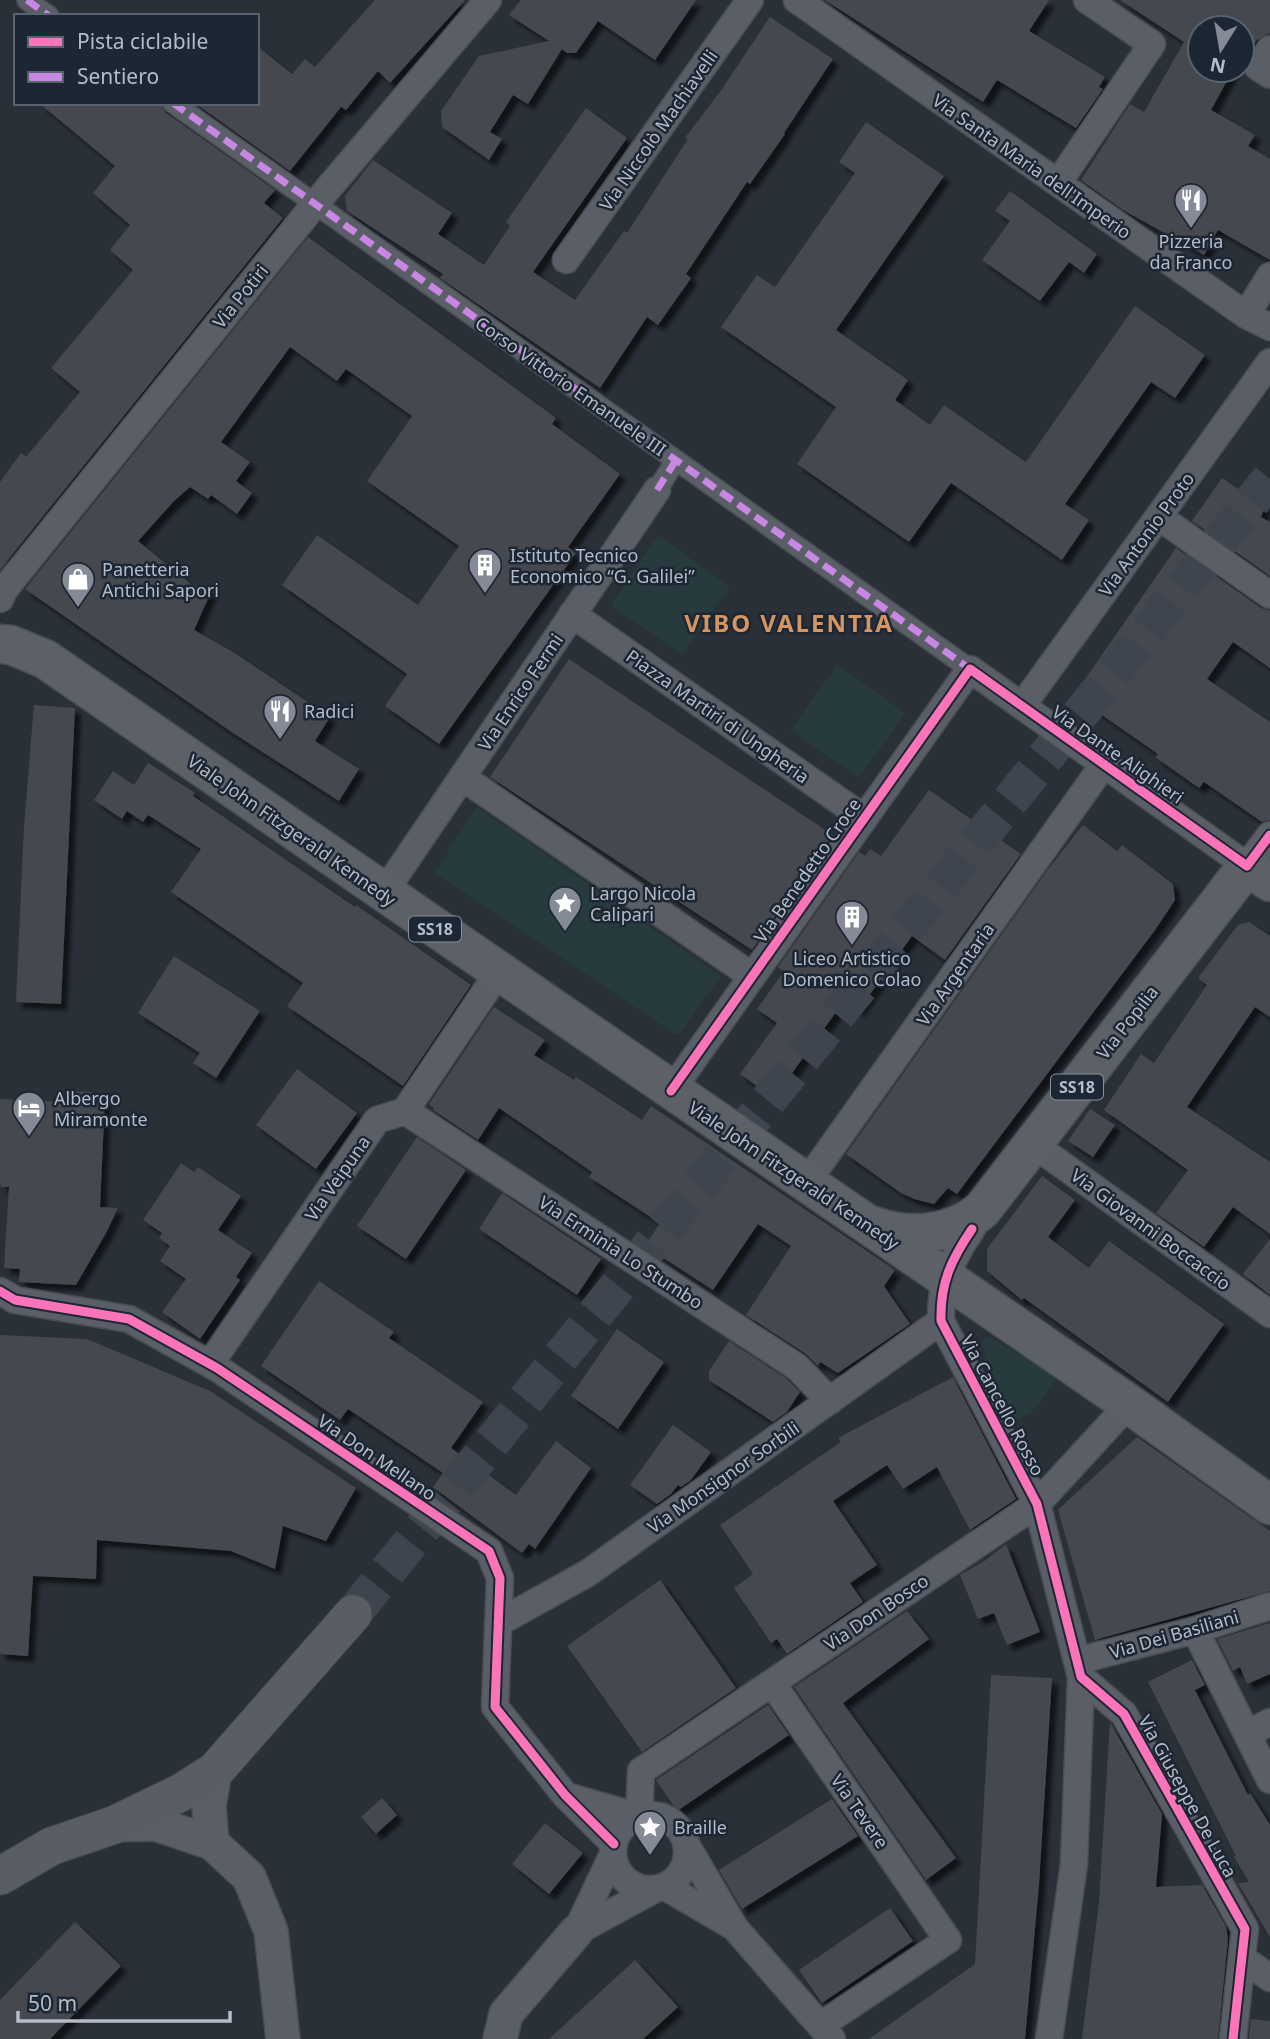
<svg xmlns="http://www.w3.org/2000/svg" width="1270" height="2039" font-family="'Noto Sans',sans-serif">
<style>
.green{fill:#273a3e}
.building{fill:#444950;filter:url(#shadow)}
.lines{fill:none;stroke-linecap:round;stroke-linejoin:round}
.secondary-tunnel{stroke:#3f454e;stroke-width:37;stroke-dasharray:37 18;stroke-linecap:butt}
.pedestrian-casing{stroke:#484c53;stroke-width:22}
.minor-casing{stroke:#484c53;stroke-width:29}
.tertiary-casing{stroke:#484c53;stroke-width:36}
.secondary-casing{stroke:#484c53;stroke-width:39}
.primary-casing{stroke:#484c55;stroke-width:41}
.pedestrian{stroke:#5a5e66;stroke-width:19}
.minor{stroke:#5a5e66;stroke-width:26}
.tertiary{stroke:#5a5e66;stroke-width:33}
.secondary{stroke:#595d64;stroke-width:37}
.primary{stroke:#5c6168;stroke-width:38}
.quiet{stroke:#c787e3;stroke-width:7;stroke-dasharray:14 7;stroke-linecap:butt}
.cycleway-casing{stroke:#1d2633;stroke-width:13}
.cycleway{stroke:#fb73b8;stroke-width:9}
.labels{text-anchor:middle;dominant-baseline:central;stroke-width:5;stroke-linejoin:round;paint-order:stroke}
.shield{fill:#1d2633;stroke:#878f9c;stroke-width:2}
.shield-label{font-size:16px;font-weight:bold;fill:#b4bcc9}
.street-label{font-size:18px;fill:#b4bcc9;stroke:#1d2633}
.poi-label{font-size:18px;fill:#b4bcc9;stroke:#1d2633;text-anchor:start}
.district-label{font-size:24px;font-weight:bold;letter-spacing:2px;fill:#d59563;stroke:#1d2633}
</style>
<defs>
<filter id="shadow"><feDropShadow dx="6" dy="6" stdDeviation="2" flood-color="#0009"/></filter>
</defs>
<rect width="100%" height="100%" fill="#2a3038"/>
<path class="green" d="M 658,536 L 730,586 L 682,655 L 611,605 Z
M 837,665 L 905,713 L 859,778 L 791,730 Z
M 477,807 L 721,976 L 678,1036 L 434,873 Z
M 988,1336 L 1058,1376 L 1032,1412 L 1009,1423 L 981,1341 Z"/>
<path class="building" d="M 375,0 L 465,0 L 390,83 L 378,71 L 346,110 L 341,107 L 290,171 L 195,103 L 257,103 L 257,46 L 292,74 L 305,59 L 315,67 Z
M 521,0 L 696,0 L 655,60 L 598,21 L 576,53 L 567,53 L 562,49 L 528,104 L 513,95 L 490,132 L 502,139 L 489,160 L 442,127 L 441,111 L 479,56 L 549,41 L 509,15 Z
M 825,0 L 1049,0 L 1029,31 L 1105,77 L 1099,87 L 1103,89 L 1076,128 L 997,80 L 983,102 Z
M 1120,0 L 1270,0 L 1270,33 L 1257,40 L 1248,54 L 1244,52 L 1242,55 L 1242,28 L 1200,28 L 1200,70 L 1233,70 L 1211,110 L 1255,135 L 1248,146 L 1270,159 L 1270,260 L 1218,230 L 1204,255 L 1123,210 L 1081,180 L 1130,104 L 1144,112 L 1184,42 Z
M 770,17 L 833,59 L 784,133 L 785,134 L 750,184 L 747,182 L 686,274 L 691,278 L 658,325 L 647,317 L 600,388 L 440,278 L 443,274 L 347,211 L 345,196 L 373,160 L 452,213 L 438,234 L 484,265 L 510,226 L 506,222 L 586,108 L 627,138 L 533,272 L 575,300 L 624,231 L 627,233 L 688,139 L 685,138 L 722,89 Z
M 39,103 L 161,103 L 166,113 L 275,190 L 264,203 L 283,218 L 0,570 L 0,482 L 21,453 L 26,457 L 80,392 L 51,368 L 133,270 L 110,250 L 130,225 L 93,193 L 115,166 Z
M 866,122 L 944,176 L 836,330 L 908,380 L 895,400 L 930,425 L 944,405 L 1026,462 L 1135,306 L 1205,355 L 1175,398 L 1151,382 L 1065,504 L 1089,520 L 1062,560 L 951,483 L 909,542 L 797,464 L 836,407 L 721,327 L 757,275 L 775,287 L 855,173 L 839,162 Z
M 1010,191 L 1097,254 L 1084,273 L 1069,262 L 1040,301 L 982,260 L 1010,221 L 995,211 Z
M 308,237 L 556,418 L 552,424 L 620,474 L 568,547 L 576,553 L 439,744 L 385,706 L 407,674 L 282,585 L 317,535 L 418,605 L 459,546 L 367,481 L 412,416 L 346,369 L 337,381 L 290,347 L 221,442 L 250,462 L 236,481 L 252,493 L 237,514 L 211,495 L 208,499 L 190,487 L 174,501 L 138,541 L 191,584 L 211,592 L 194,630 L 233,652 L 330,717 L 315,741 L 359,769 L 339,801 L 233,733 L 25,589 Z
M 1222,478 L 1265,507 L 1261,517 L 1270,522 L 1270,576 L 1192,521 Z
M 1176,548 L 1261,608 L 1270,611 L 1270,668 L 1233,642 L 1207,679 L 1270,722 L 1270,820 L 1262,822 L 1204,782 L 1199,788 L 1155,757 L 1158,754 L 1079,699 L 1079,688 Z
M 569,659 L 833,835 L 752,950 L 490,777 Z
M 34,705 L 75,708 L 61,1004 L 16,1002 L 24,826 Z
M 148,763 L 195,793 L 193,796 L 355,907 L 356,905 L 471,985 L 403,1086 L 287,1006 L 303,983 L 171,892 L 201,849 L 148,815 L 143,822 L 127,811 L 122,819 L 94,800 L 113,771 L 134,785 Z
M 929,790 L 1021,854 L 945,960 L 912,936 L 858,1011 L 844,1001 L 774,1098 L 740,1074 L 777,1023 L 757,1009 L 784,971 L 778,967 L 859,852 L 865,856 L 870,849 L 881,856 Z
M 1083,825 L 1117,851 L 1122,845 L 1173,884 L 1175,900 L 1155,930 L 957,1194 L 948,1188 L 934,1204 L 914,1199 L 901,1193 L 846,1154 L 1046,872 Z
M 1249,922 L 1270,936 L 1270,1017 L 1255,1007 L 1187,1107 L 1270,1162 L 1270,1234 L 1233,1207 L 1204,1247 L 1156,1213 L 1188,1170 L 1104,1110 L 1141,1054 L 1154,1063 L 1207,985 L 1198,978 L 1238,925 Z
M 174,956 L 260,1011 L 216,1078 L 193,1063 L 200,1053 L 138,1013 Z
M 494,1007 L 545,1040 L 534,1055 L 574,1080 L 576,1077 L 642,1120 L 651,1106 L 895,1270 L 884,1286 L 910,1324 L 838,1373 L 820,1362 L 818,1366 L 806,1354 L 746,1315 L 791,1246 L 758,1224 L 713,1290 L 645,1246 L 660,1223 L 589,1177 L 592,1172 L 499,1108 L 478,1140 L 433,1110 L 434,1108 L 429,1104 Z
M 297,1069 L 357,1113 L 316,1169 L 256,1125 Z
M 70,1091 L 93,1092 L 93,1096 L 105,1097 L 100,1207 L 118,1208 L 106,1233 L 76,1285 L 19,1282 L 20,1269 L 4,1268 L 9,1187 L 1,1187 L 0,1181 L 0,1099 L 69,1102 Z
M 1090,1109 L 1115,1125 L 1093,1157 L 1068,1141 Z
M 417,1137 L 466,1170 L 406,1259 L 357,1226 Z
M 181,1163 L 194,1172 L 198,1167 L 241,1196 L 218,1230 L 252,1253 L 236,1277 L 240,1280 L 200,1339 L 162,1312 L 186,1279 L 160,1261 L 170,1246 L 159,1238 L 162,1233 L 143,1220 Z
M 1042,1176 L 1075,1200 L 1048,1237 L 1089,1268 L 1109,1241 L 1224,1324 L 1168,1402 L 1024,1298 L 1022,1300 L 987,1271 L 987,1249 Z
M 502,1193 L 601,1259 L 577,1295 L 479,1229 Z
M 1270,1239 L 1270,1295 L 1243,1274 Z
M 319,1281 L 394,1332 L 389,1338 L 483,1402 L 451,1448 L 516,1495 L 556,1441 L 591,1468 L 535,1549 L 529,1544 L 522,1553 L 433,1487 L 443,1473 L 348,1409 L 340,1420 L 261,1366 Z
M 617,1329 L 664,1362 L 618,1429 L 571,1396 Z
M 0,1335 L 87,1339 L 210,1391 L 356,1488 L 326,1541 L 283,1526 L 275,1569 L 231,1551 L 97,1540 L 96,1579 L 33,1576 L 28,1656 L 0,1654 Z
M 729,1341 L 787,1379 L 800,1392 L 787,1412 L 773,1422 L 709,1380 L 709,1371 Z
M 953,1377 L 1016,1499 L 970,1530 L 937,1467 L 903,1489 L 887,1465 L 833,1501 L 877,1565 L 850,1583 L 863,1602 L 787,1654 L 777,1639 L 771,1643 L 734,1588 L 753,1574 L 720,1525 L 841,1442 L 838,1438 Z
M 673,1425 L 711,1452 L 691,1480 L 681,1487 L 678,1485 L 671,1494 L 657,1504 L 630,1485 Z
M 1137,1437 L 1270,1531 L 1270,1591 L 1095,1640 L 1058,1510 Z
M 1006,1544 L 1040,1632 L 1007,1645 L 994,1613 L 978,1619 L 960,1575 L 986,1560 Z
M 660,1580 L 736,1688 L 642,1752 L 567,1646 Z
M 907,1611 L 929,1639 L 843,1703 L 956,1858 L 926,1880 L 794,1687 Z
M 1270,1623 L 1270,1674 L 1247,1684 L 1240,1667 L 1233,1671 L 1217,1639 Z
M 1192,1660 L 1205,1685 L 1195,1690 L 1248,1795 L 1250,1793 L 1270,1825 L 1270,1937 L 1238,1883 L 1249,1882 L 1234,1857 L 1236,1856 L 1148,1682 Z
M 991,1675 L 1052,1678 L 1039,1884 L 1025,2039 L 869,2039 L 975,1964 Z
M 768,1705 L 789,1735 L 677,1811 L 656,1780 Z
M 1110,1722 L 1162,1814 L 1156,1887 L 1202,1885 L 1226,1926 L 1228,1939 L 1218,2039 L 1082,2039 L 1099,1902 Z
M 382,1798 L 397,1815 L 376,1834 L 361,1817 Z
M 832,1799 L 858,1836 L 742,1909 L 719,1870 Z
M 545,1823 L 583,1853 L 549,1894 L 512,1864 Z
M 890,1908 L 913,1941 L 822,2003 L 799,1970 Z
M 75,1922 L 121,1966 L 50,2039 L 0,2039 L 0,2000 Z
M 635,1960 L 678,2007 L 643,2039 L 549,2039 Z
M 1251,2019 L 1270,2021 L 1270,2039 L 1249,2039 Z"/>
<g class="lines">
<path class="secondary-tunnel" d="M 353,1614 L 1270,479"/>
<defs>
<path id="pedestrian" d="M 27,0 L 49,16
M 173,103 L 970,669
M 657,490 L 676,460"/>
<path id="minor" d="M 797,0 L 1246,315 L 1270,327
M 1270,49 L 1258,67 L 1270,75
M 1058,183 L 1152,44 L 1087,0
M 566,260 L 750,0
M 1246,315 L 1270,276
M 1159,517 L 1270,595
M 0,599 L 4,590 L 315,204 L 488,0
M 572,614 L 864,818
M 1022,706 L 1270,362
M 462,777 L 752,976
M 383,894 L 657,490
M 671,1091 L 970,669 L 1247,866 L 1270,835
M 405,1111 L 797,1367 L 830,1401
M 1033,1144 L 1270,1314
M 806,1183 L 1104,764
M 972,1229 C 951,1260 940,1283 941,1321 L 1037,1504 L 1081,1677 L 1124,1714 L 1245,1929 L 1233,2039
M 0,1291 L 15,1300 L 129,1319 L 217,1368 L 489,1551 L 500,1578 L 495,1707 L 565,1795 L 614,1844
M 210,1364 L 377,1120 L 405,1111 L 498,973
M 498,1623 L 588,1573 L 941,1321
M 1195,1630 L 1270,1780
M 1077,1661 L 1195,1630 L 1270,1606
M 772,1683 L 948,1940 L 821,2025
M 1247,1734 L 1270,1722
M 570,1797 L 639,1817 L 641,1771 L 1037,1504 L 1129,1404
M613 1852a37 37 0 1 1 74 0a37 37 0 1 1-74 0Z
M 687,1846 L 735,1928 L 832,2039
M 664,1886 L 734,1927
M 576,1932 L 655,1889
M 576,1932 L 613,1854
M 1242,1958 L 1270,1978
M 1049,2039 L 1074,1864 L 1081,1677"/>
<path id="tertiary" d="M 114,1825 L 156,1824 L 212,1843 L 249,1877 L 271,1931 L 283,2039
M 212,1843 L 209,1806 L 215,1771
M 500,2039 L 506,2014 L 576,1932"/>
<path id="secondary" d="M 0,1876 L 52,1846 L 114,1825 L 182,1792 L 215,1771 L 353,1614"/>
<path id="primary" d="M 0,644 L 11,645 L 45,659 L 1129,1404 L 1270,1505
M 874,1226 C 910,1239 952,1235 982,1210 L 1247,866 L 1270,882"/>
</defs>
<use href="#pedestrian" class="pedestrian-casing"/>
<use href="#minor" class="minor-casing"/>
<use href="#tertiary" class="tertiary-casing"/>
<use href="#secondary" class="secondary-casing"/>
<use href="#primary" class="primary-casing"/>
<use href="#pedestrian" class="pedestrian"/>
<use href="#minor" class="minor"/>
<use href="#tertiary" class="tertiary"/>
<use href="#secondary" class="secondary"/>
<use href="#primary" class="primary"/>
<path class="quiet" d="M 27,0 L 49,16
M 173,103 L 970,669
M 657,490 L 676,460"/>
<defs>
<path id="cycleway" d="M 671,1091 L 970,669 L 1247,866 L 1270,835
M 972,1229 C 951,1260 940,1283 941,1321 L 1037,1504 L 1081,1677 L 1124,1714 L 1245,1929 L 1233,2039
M 0,1291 L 15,1300 L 129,1319 L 217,1368 L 489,1551 L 500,1578 L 495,1707 L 565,1795 L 614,1844"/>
</defs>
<use href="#cycleway" class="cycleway-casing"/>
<use href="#cycleway" class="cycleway"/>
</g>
<defs>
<symbol id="restaurant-pin" viewBox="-11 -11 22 30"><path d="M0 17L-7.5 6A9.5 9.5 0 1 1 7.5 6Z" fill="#848b96" stroke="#1d2633"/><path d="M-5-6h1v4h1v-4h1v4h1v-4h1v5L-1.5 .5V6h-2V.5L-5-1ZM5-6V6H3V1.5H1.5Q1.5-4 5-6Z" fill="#fff"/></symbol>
<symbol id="building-pin" viewBox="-11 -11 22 30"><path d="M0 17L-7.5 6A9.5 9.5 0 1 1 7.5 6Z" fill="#848b96" stroke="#1d2633"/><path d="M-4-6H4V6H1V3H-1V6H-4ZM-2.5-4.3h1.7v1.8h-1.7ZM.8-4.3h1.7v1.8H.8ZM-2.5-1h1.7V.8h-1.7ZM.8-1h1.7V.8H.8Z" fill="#fff"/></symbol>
<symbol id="shop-pin" viewBox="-11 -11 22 30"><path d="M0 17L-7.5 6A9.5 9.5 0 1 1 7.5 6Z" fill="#848b96" stroke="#1d2633"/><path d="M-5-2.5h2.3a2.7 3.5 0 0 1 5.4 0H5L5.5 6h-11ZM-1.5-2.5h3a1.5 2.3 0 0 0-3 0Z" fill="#fff"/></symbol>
<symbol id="sight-pin" viewBox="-11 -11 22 30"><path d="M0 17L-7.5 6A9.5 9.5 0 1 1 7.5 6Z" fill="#848b96" stroke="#1d2633"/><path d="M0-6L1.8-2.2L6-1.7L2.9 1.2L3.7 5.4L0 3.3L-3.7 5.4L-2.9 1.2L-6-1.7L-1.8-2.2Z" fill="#fff"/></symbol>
<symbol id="hotel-pin" viewBox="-11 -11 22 30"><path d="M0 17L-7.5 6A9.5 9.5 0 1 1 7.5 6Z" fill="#848b96" stroke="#1d2633"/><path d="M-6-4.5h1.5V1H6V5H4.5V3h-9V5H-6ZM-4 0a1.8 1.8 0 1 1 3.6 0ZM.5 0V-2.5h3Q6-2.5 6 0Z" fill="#fff"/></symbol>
</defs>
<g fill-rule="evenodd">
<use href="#restaurant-pin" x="1172" y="181" width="38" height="52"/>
<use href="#building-pin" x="466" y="546" width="38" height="52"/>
<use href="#shop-pin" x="59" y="560" width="38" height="52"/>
<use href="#restaurant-pin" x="261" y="692" width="38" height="52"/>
<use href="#sight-pin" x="546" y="884" width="38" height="52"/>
<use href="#building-pin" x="833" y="898" width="38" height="52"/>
<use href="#hotel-pin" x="10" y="1089" width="38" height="52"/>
<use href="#sight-pin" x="631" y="1808" width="38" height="52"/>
</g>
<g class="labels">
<g class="shield">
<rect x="409" y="916.5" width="52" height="25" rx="5"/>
<rect x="1051" y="1074.5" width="52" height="25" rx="5"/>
</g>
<g class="shield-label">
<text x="435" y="929">SS18</text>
<text x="1077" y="1087">SS18</text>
</g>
<g class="street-label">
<text transform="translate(658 130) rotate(-55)">Via Niccolò Machiavelli</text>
<text transform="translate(1032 166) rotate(35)">Via Santa Maria dell'Imperio</text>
<text transform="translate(240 296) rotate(-51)">Via Potiri</text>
<text transform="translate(571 386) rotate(35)">Corso Vittorio Emanuele III</text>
<text transform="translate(1146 534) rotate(-54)">Via Antonio Proto</text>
<text transform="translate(520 692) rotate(-56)">Via Enrico Fermi</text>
<text transform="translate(718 716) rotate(35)">Piazza Martiri di Ungheria</text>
<text transform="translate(1118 754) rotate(35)">Via Dante Alighieri</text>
<text transform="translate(292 830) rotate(35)">Viale John Fitzgerald Kennedy</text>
<text transform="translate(807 870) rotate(-55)">Via Benedetto Croce</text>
<text transform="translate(955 974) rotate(-55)">Via Argentaria</text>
<text transform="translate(1127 1022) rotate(-52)">Via Popilia</text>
<text transform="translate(794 1175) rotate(34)">Viale John Fitzgerald Kennedy</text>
<text transform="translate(337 1178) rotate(-55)">Via Veipuna</text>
<text transform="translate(1151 1229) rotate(36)">Via Giovanni Boccaccio</text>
<text transform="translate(621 1252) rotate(33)">Via Erminia Lo Stumbo</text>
<text transform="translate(1003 1405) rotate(62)">Via Cancello Rosso</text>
<text transform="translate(377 1457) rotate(34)">Via Don Mellano</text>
<text transform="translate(723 1477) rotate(-35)">Via Monsignor Sorbili</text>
<text transform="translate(876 1612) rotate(-34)">Via Don Bosco</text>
<text transform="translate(1174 1634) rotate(-16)">Via Dei Basiliani</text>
<text transform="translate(1188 1796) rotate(61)">Via Giuseppe De Luca</text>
<text transform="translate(860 1811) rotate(55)">Via Tevere</text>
</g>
<g class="poi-label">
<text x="1191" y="241" text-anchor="middle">Pizzeria<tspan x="1191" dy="21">da Franco</tspan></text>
<text x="510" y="555">Istituto Tecnico<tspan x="510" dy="21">Economico “G. Galilei”</tspan></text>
<text x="102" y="569">Panetteria<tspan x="102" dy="21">Antichi Sapori</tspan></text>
<text x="304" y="711">Radici</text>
<text x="590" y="893">Largo Nicola<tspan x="590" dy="21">Calipari</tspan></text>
<text x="852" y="958" text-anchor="middle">Liceo Artistico<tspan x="852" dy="21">Domenico Colao</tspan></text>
<text x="54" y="1098">Albergo<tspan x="54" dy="21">Miramonte</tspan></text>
<text x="674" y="1827">Braille</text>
</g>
<g class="district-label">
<text x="789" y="622">VIBO VALENTIA</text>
</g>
</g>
<rect x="14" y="14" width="245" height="91" fill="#1d2633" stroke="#59626f" stroke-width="2"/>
<rect x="28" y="37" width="35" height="10" fill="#fb73b8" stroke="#59626f" stroke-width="2"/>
<text x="77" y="49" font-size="21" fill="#b4bcc9">Pista ciclabile</text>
<rect x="28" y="72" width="35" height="10" fill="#c787e3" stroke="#59626f" stroke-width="2"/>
<text x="77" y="84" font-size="21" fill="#b4bcc9">Sentiero</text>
<g transform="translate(1221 49) rotate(191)"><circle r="33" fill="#1d2633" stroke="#59626f" stroke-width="2"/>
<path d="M0-5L12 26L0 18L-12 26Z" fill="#848b96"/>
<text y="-10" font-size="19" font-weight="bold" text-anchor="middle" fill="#b4bcc9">N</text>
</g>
<path d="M18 2011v10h212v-10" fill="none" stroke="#b4bcc9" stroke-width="3.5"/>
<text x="28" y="2011" font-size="21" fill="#b4bcc9" stroke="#1d2633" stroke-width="5" paint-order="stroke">50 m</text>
</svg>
